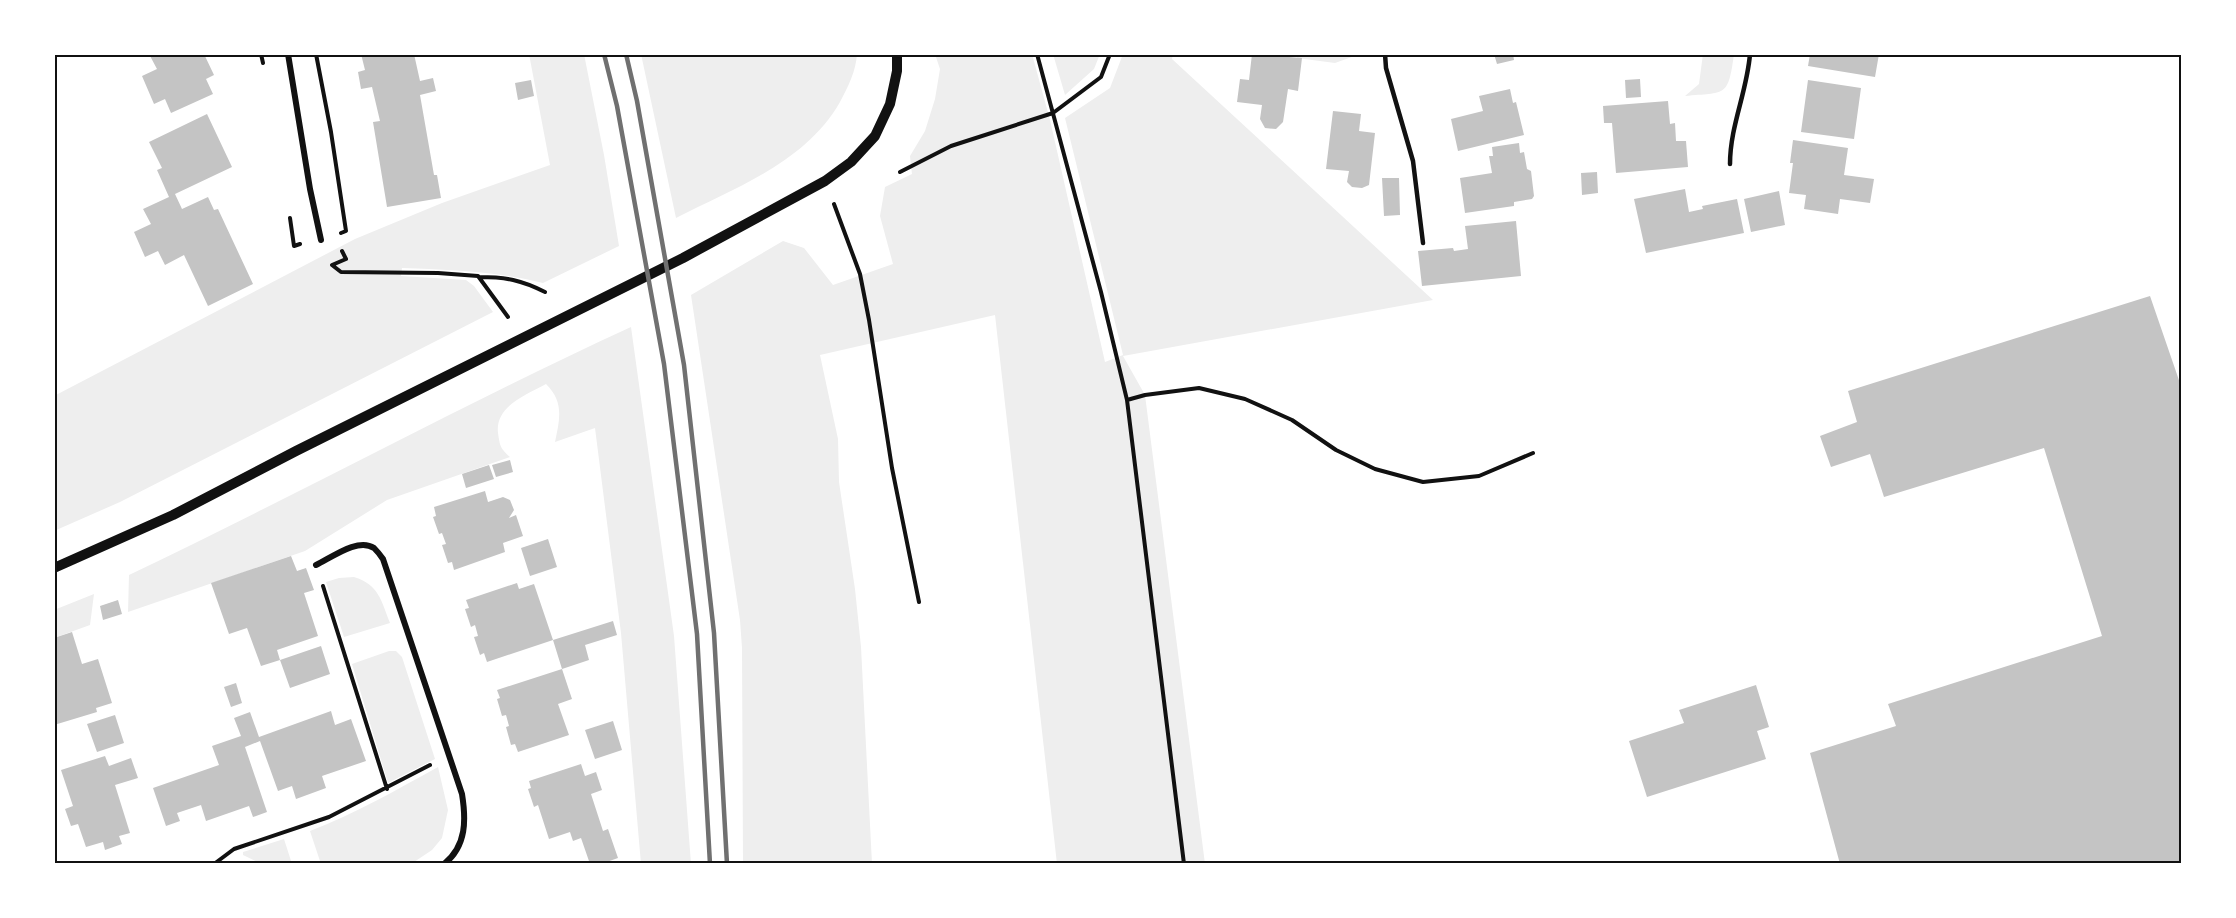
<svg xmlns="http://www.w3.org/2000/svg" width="2236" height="918" font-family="Ubuntu,sans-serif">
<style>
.green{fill:#eee}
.building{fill:#c4c4c4}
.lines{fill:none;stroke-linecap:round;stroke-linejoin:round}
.path{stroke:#111;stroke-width:4}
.service{stroke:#111;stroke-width:4.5}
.minor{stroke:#111;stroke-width:6}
.tertiary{stroke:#111;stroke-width:10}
.rail{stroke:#707070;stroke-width:4.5}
.neatline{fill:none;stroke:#111;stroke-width:2}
</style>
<rect width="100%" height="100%" fill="#fff"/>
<path class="green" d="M 529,54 L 584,54 L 604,155 L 619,246 L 543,283 C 496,271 450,270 402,268 L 401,276 L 466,280 L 474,286 L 493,312 L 120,502 L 54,531 L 54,396 L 355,239 L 442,203 L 550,165 Z
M 641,54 L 857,54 C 856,71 848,87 840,102 C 805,163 736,187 676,218 Z
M 935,54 L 1032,54 L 1050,120 L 1105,362 L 1123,355 L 1065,118 L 1110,88 L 1123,54 L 1173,54 L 1172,59 L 1433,300 L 1123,356 L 1145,395 L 1205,864 L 1057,864 L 995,315 L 820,355 L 838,439 L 839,482 L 855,589 L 861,647 L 872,864 L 743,864 L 742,648 L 740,620 L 691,295 L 783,241 L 804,248 L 833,285 L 893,264 L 880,216 L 885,187 L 912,174 L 910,156 L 925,131 L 935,99 L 940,69 Z
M 1053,54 L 1100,54 L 1094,69 L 1065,95 Z
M 1298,54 L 1360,54 L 1335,63 L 1297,58 Z
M 1703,54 L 1734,54 C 1728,98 1726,92 1685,96 L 1699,84 Z
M 631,327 L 674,636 L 691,864 L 641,864 L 621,633 L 595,428 L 555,442 C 560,418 564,402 546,384 C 526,395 495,406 498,433 C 500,446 500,448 510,457 L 387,500 L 305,551 L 128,612 L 129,575 C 297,495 461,405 631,327 Z
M 354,577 C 379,585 381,600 390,623 L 344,637 L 326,582 L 339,578 Z
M 94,594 L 90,625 L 54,638 L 54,610 Z
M 389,651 L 396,651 L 402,657 L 435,759 L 388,783 L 352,664 Z
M 438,767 L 448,810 L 442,838 L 432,850 L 411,864 L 321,864 L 310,831 C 355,814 396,790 438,767 Z
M 284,839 L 292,864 L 262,864 L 243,855 L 243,852 Z"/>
<path class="building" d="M 149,54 L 204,54 L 214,75 L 206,79 L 213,94 L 171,113 L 165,99 L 154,104 L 142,76 L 157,69 Z
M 361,54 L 414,54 L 420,81 L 433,78 L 436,91 L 420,95 L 434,175 L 437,175 L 441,198 L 387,207 L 373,122 L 380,121 L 372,87 L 361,89 L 358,72 L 365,70 Z
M 1252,54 L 1302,58 L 1298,91 L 1288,89 L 1283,122 L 1276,129 L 1265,128 L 1260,119 L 1262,105 L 1237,102 L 1240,79 L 1249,80 Z
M 1494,54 L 1513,54 L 1514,60 L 1497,64 Z
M 1810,54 L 1879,54 L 1875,77 L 1808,66 Z
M 1640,79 L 1641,97 L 1626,98 L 1625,80 Z
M 531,80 L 534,96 L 518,100 L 515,83 Z
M 1808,80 L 1861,88 L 1854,139 L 1801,132 Z
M 1510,89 L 1513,103 L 1516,102 L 1524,135 L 1458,151 L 1451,119 L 1483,111 L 1479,96 Z
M 1668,101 L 1670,124 L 1675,123 L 1676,141 L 1686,141 L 1688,167 L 1616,173 L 1612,123 L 1604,123 L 1603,106 Z
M 1333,111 L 1361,114 L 1359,131 L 1375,133 L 1369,185 L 1362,188 L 1352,187 L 1347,182 L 1349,171 L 1326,169 Z
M 207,114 L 232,167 L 175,194 L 182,209 L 208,197 L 214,210 L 218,209 L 253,284 L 208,306 L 184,255 L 165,265 L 158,251 L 145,257 L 134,232 L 151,224 L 143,209 L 169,197 L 157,170 L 162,168 L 149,142 Z
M 1793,140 L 1848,148 L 1844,175 L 1874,179 L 1870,203 L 1840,199 L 1838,214 L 1804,209 L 1806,195 L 1789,193 L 1793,163 L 1790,163 Z
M 1519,143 L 1520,153 L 1524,152 L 1527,169 L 1531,171 L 1534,196 L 1532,199 L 1514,202 L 1514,206 L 1465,213 L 1460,178 L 1492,173 L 1489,156 L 1493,156 L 1492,147 Z
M 1597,172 L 1598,193 L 1582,195 L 1581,173 Z
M 1382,178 L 1399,178 L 1400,215 L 1384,216 Z
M 1685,189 L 1689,212 L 1703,209 L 1702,206 L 1737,199 L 1744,233 L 1646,253 L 1634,199 Z
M 1779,191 L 1785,225 L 1751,232 L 1744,199 Z
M 1516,221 L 1521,276 L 1422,286 L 1418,251 L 1453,248 L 1454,251 L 1468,249 L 1465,226 Z
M 2150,296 L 2182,389 L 2182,864 L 1840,864 L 1810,753 L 1896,726 L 1888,704 L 2102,636 L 2044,448 L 1884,497 L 1870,454 L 1831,467 L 1820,436 L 1857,422 L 1848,391 Z
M 510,460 L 513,472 L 496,477 L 492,465 Z
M 489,465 L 494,479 L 466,488 L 462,474 Z
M 485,491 L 488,502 L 503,497 L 510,500 L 514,510 L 509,518 L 516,515 L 523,536 L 503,543 L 505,552 L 454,570 L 452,562 L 448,563 L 442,545 L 446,544 L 442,533 L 439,534 L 433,517 L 436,516 L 434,507 Z
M 548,539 L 557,567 L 530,576 L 521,548 Z
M 291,556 L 297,571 L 306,568 L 314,590 L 304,593 L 318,636 L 277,650 L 280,660 L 261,666 L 247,628 L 229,634 L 211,583 Z
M 517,583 L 519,589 L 534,584 L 553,640 L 487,662 L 484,653 L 480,655 L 474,637 L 478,636 L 475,625 L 471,627 L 465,609 L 469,608 L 466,600 Z
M 118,600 L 122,614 L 103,620 L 100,606 Z
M 613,621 L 617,635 L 585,645 L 589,660 L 562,669 L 553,640 Z
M 72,632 L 82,664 L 98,659 L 112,703 L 96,708 L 97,712 L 54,725 L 54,638 Z
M 321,646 L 330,674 L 290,688 L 280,660 Z
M 562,669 L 572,699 L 558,704 L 569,735 L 518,752 L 515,744 L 511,745 L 506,727 L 509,726 L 506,715 L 502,716 L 497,699 L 500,698 L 497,690 Z
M 236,683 L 242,703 L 231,707 L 224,687 Z
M 1756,685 L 1769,727 L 1757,731 L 1766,759 L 1647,797 L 1629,741 L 1684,723 L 1679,710 Z
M 331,711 L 335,725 L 351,719 L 366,761 L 322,776 L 326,788 L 296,799 L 292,786 L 278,791 L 260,741 L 245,747 L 267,812 L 253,817 L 249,806 L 206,821 L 201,805 L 177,813 L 180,821 L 166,826 L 153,788 L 219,765 L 212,746 L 241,736 L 234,718 L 250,712 L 259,737 Z
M 115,715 L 124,743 L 97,752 L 87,724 Z
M 613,721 L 622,750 L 595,759 L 585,730 Z
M 105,756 L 109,766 L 131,758 L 138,778 L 115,785 L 130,833 L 119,836 L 122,844 L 105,850 L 103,842 L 86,847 L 78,824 L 71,826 L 65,809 L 73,806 L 61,770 Z
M 581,764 L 585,776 L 596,772 L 602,790 L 591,794 L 603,831 L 608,829 L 618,858 L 601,864 L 590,864 L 581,838 L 573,841 L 570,832 L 549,839 L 538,805 L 534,807 L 528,789 L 531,788 L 529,781 Z"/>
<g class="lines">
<path class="path" d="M 261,54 L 263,63
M 316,54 L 331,132 L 346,231 L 341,233
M 1037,54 L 1101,292 L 1127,400 L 1184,864
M 900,172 L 951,146 L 1053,113 L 1101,77 L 1110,54
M 834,204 L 860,274 L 869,320 L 892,468 L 919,602
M 290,218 L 294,246 L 300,244
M 342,251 L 346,259 L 332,265 L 341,272 L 438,273 L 478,276 L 508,317
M 479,277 C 506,277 521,280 545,292
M 1127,400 L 1145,395 L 1199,388 L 1245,399 L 1292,420 L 1336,450 L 1375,469 L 1423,482 L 1479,476 L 1533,453
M 323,586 L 387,789
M 214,864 L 234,849 L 329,817 L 430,765"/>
<path class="service" d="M 1385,54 L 1386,68 L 1413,161 L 1423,243
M 1730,164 C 1730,126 1747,92 1750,54"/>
<path class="minor" d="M 288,54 L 310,189 L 321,240
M 316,565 C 331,558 358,537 374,548 C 377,551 381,556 383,559 L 462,794 C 466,819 467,846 444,864"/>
<path class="tertiary" d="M 54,568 L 173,515 L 296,451 L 683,258 L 825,181 L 851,162 L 875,136 L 890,104 L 897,71 L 897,54"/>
<path class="rail" d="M 604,54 L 617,106 L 664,364 L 697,634 L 710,864
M 626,54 L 637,101 L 684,365 L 714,633 L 727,864"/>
</g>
<rect width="2236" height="918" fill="none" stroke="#ffffff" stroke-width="111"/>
<rect x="56" y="56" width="2124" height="806" class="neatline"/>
</svg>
